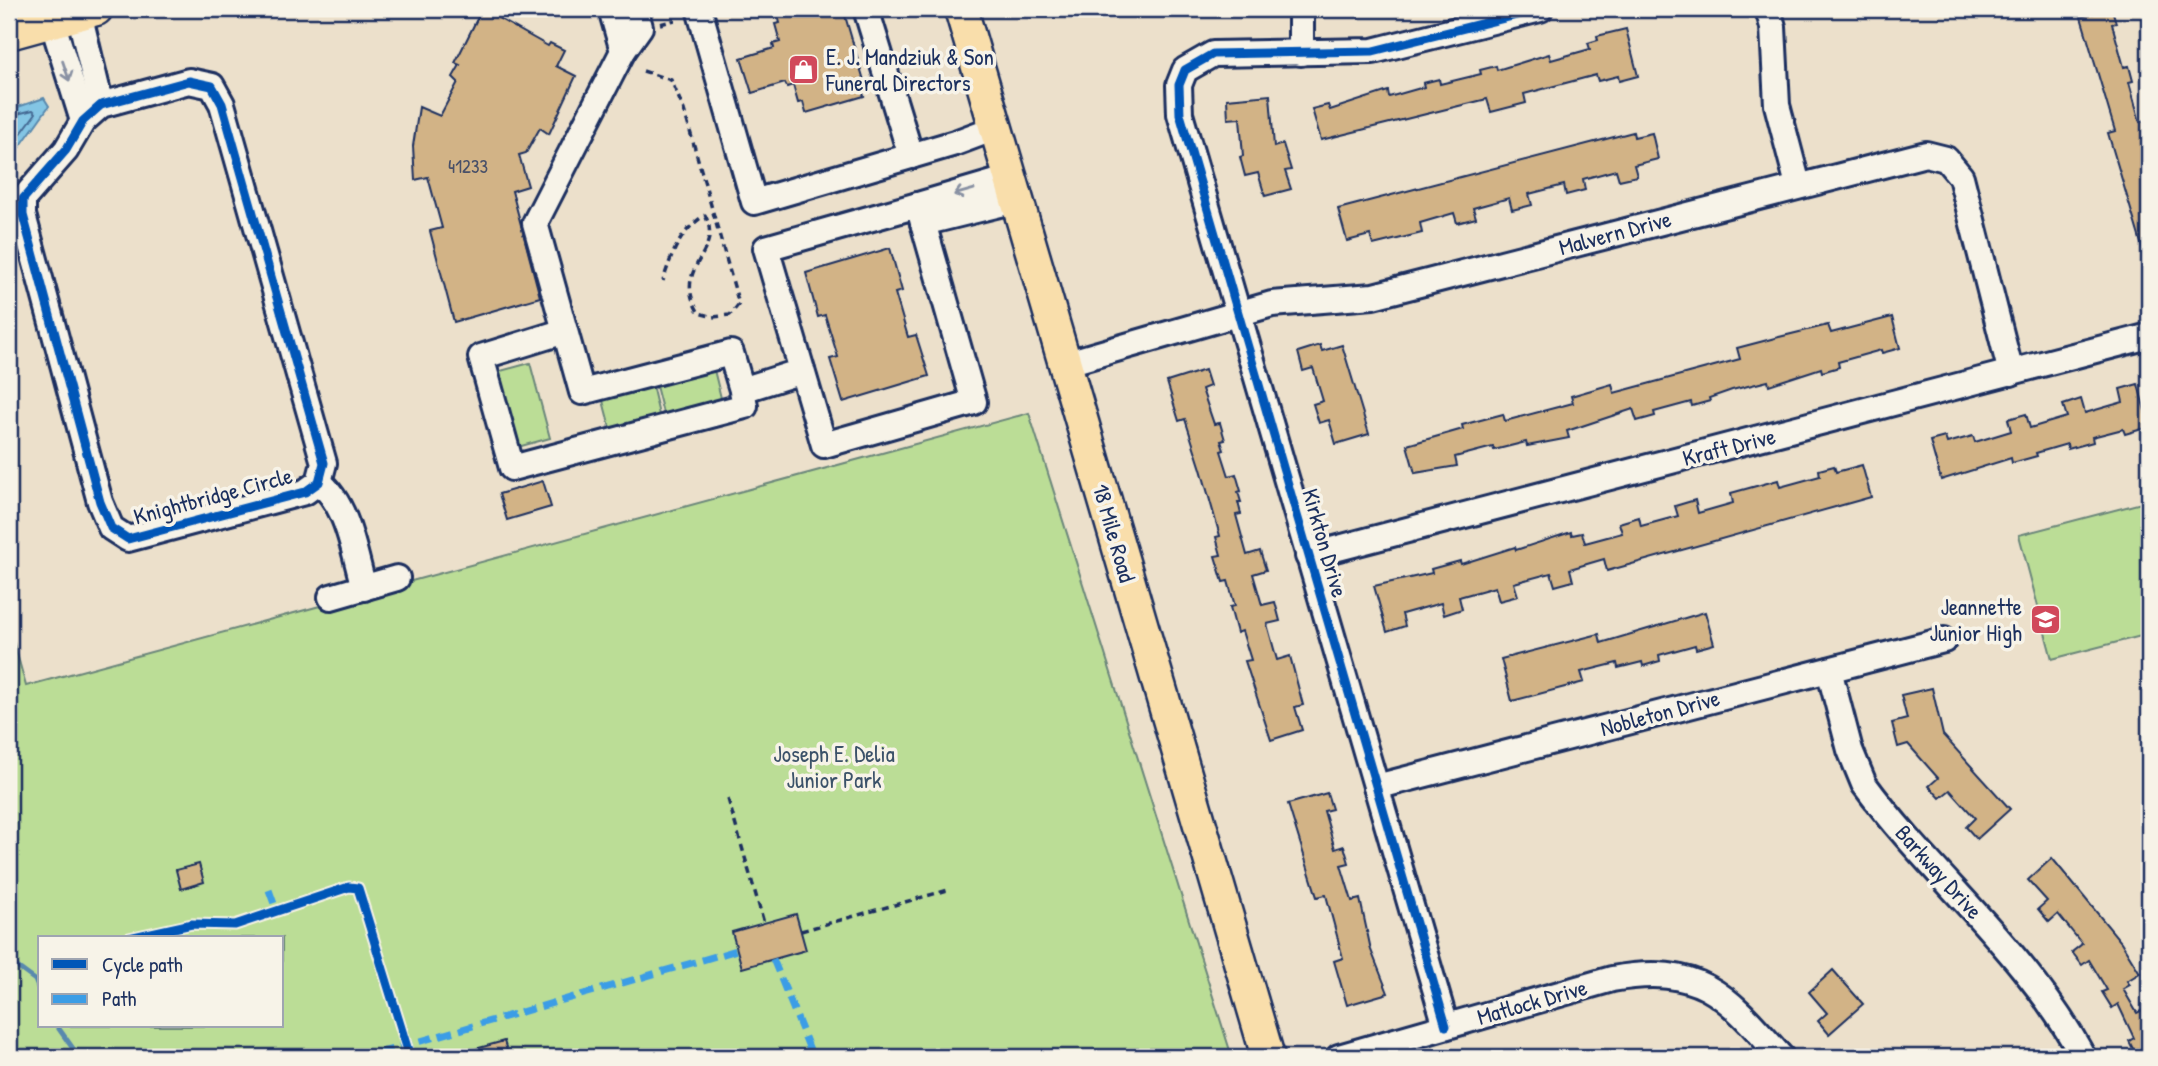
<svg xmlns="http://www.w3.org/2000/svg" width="2158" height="1066" font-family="'Patrick Hand',sans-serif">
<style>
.green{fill:#bbdd96;stroke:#6b867a;stroke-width:2;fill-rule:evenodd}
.water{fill:#83c5e4;stroke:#5989ae;stroke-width:2}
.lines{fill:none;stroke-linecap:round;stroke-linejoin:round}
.shore{stroke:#456b94;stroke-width:2}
.stream{stroke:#5989ae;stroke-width:5}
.building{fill:#d2b386;stroke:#1b2f5e;stroke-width:2}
.minor-casing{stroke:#1b2f5e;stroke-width:30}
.major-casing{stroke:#1b2f5e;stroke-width:37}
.path{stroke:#1b2f5e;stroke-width:3.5;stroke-dasharray:7 5;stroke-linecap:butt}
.minor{stroke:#f7f3e8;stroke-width:24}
.major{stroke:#f9deab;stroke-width:32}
.quiet{stroke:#3b9de6;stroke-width:7;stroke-dasharray:14 7;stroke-linecap:butt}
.cycleway-casing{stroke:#f7f3e8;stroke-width:13}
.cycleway{stroke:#0057b8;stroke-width:9}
.oneway{stroke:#8991a3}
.labels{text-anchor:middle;stroke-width:7;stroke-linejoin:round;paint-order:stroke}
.number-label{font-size:19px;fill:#495068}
.poi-label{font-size:23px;fill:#1b2f5e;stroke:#f7f3e8;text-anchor:start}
.street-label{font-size:23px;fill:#1b2f5e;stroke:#f7f3e8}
.park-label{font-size:23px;fill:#3b5269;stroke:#f7f3e8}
</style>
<rect width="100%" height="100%" fill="#ece0cb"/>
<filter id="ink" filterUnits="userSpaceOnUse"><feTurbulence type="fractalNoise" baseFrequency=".0143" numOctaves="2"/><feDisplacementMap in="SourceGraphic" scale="14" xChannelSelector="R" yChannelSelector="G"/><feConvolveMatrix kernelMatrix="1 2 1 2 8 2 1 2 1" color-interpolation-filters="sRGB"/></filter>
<g filter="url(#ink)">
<g class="green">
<polygon points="530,363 550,438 507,450 486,375"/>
<polygon points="713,366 722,402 664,417 655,382"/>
<polygon points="652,385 660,419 611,431 602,397"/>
<path d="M 1029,413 L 1232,1057 L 9,1057 L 9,625 L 26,686 ZM 40,938 L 282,938 L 282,1026 L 40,1026 Z"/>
<polygon points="2149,501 2149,634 2052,659 2019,535"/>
</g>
<polygon class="water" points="44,98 49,106 9,162 9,110"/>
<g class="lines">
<polyline class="shore" points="9,116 33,110 36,113 9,150"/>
<g class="stream">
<polyline points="9,961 35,980 40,992"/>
<polyline points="57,1026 79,1057"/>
</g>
</g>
<g class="building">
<polygon points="482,9 548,46 550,43 564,50 556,66 576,76 549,134 540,128 526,153 519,155 528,186 512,191 540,297 454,322 430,231 442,228 428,177 415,180 413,146 419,107 440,116 458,82 453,77 460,65 455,63"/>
<polygon points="789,9 843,9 865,84 860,85 864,96 806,113 803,102 798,103 793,85 787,87 785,83 752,93 741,58 774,48 773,44 780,42 775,24 780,23 777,12"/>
<polygon points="2108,9 2112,9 2116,23 2112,24 2124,67 2129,66 2133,81 2129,82 2140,122 2145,120 2149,134 2149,137 2144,139 2149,158 2149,260 2146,260 2108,133 2115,131 2081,17"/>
<polygon points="1626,29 1638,76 1619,81 1618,76 1598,81 1596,75 1524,94 1526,103 1491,112 1487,99 1321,140 1312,109 1328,105 1330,110 1388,91 1389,97 1424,87 1423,83 1439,79 1440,84 1481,74 1480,70 1496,66 1497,70 1549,54 1551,60 1590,49 1588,43 1598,40 1597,36"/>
<polygon points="1270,95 1274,147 1283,144 1291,170 1285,171 1291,189 1265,196 1258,173 1245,176 1240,157 1243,156 1240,118 1228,119 1227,99"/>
<polygon points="1633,132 1634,137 1652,133 1658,159 1634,165 1637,176 1619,180 1616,170 1583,179 1585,190 1566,195 1564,185 1529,194 1532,205 1512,210 1509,198 1473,208 1476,218 1457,223 1454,213 1420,223 1422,233 1373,245 1370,235 1347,241 1338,209"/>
<polygon points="890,248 902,291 895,293 908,337 916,335 929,376 843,402 830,359 838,357 825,315 818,317 806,273"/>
<polygon points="1892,317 1900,348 1882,353 1881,350 1838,362 1839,367 1822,372 1821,368 1769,385 1768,381 1732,390 1709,398 1710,401 1692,406 1691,402 1654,412 1655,416 1637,421 1633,409 1567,431 1569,438 1527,446 1526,442 1494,450 1493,447 1455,457 1457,466 1415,473 1407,445 1463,429 1462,425 1503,414 1505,421 1573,403 1571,396 1612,384 1614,393 1740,359 1737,348 1775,338 1828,325 1831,333"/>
<polygon points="1320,345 1322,351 1342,345 1369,434 1336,444 1329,420 1319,423 1313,404 1323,401 1313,368 1303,371 1298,352"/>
<polygon points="1205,370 1210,386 1202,389 1214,424 1220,423 1225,440 1221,441 1224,450 1221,451 1229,476 1236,474 1241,491 1238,492 1241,502 1238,502 1241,514 1236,515 1247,555 1260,551 1266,570 1253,574 1262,605 1275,602 1280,621 1267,624 1277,660 1290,656 1303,705 1295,707 1302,730 1271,740 1245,661 1251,660 1242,631 1237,633 1230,607 1235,606 1228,581 1223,582 1215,556 1221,555 1216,537 1220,536 1201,469 1185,419 1179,421 1167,382"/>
<polygon points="2138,384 2149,427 2125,434 2123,429 2092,437 2093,442 2068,449 2067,444 2036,453 2037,456 2012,463 2011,458 1941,480 1930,441 1945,437 1947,443 1973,436 1975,442 2011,431 2008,419 2026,414 2030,428 2067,417 2063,405 2081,399 2085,413 2123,402 2120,389"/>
<polygon points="1862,465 1871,497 1607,571 1604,559 1570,569 1573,581 1555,586 1551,573 1514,583 1518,596 1499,601 1495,587 1459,597 1462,609 1444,615 1441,603 1402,614 1405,626 1387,632 1374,586 1432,573 1431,569 1460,561 1461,564 1515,547 1516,550 1571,532 1572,535 1582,533 1585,543 1622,533 1619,523 1639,517 1641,526 1678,516 1675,506 1695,500 1698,513 1733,503 1731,493 1778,480 1780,487 1820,476 1819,470 1834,466 1836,472"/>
<polygon points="543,481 551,507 507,520 499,494"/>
<polygon points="1705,612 1714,644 1696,649 1695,645 1659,655 1660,661 1643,666 1642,662 1618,668 1617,663 1581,672 1584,682 1512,701 1501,659 1599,634 1601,643"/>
<polygon points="1932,688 1943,735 2010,809 1977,839 1966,827 1975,818 1950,790 1940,798 1929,786 1938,778 1908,744 1898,747 1892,723 1907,719 1901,695"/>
<polygon points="1327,793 1332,809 1324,811 1335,849 1344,846 1349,863 1341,865 1352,901 1360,899 1371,950 1388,993 1347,1005 1334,961 1343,958 1326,895 1317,897 1288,804"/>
<polygon points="2052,858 2121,942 2140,973 2127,981 2130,985 2123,989 2137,1013 2149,1007 2149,1051 2137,1057 2129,1041 2134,1038 2118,1004 2112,1008 2102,992 2107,990 2089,960 2082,965 2072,952 2082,944 2058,914 2049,922 2038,909 2047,901 2028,880"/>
<polygon points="199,864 204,882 181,889 176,870"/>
<polygon points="796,914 806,950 742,968 732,932"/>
<polygon points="1833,970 1863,1004 1829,1034 1818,1021 1827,1013 1809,992"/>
<polygon points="504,1041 509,1057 461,1057 461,1053"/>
</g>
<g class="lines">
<defs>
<g id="minor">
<polyline points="611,9 623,51"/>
<polyline points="635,9 640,27 623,51 535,223 582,392 731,353 742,390 802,371"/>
<polyline points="699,9 754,202 955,143 995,128"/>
<polyline points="866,9 911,156"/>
<polyline points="1301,9 1301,53"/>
<polyline points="1768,9 1773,27 1777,105 1798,185"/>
<polyline points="79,13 101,105"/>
<polyline points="52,21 83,121"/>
<polygon points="189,81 212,86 222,104 324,463 319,482 305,492 128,539 111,528 100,502 23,215 23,199 66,150 83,121 101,105"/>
<polygon points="918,205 974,402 824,445 766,248"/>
<polyline points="918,205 1010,178"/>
<polyline points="923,223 1016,200"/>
<polyline points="565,331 481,357 512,468 745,406 742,390"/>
<polyline points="1064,364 1272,304 1373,296 1926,154 1946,159 1961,177 2011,373"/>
<path d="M 319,482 C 348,505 354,553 364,588"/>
<polyline points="1308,556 2149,336"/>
<polyline points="331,597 397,578"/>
<path d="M 1829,670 L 1850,750 L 1864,784 C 1933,878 2027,952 2083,1057"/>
<polyline points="1376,787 1944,640"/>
<polyline points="1446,1026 1180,114 1179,85 1185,70 1213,54 1373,51 1540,9"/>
<path d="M 1339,1057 L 1612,979 C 1701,963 1727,996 1781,1057"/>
</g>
<g id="major">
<polyline points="961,9 1268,1057"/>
<polyline points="9,33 96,9"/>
</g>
</defs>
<use href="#minor" class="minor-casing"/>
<use href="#major" class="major-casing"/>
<g class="path">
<polyline points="660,24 675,20"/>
<path d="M 643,71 L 671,80 L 684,110 L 739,304 L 730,315 L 713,317 L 699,313 C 670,266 725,254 705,215 C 680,231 672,253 663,281"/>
<polyline points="728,799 764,923"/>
<polyline points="801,931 948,890"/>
</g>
<use href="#minor" class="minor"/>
<use href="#major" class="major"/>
<g class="quiet">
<polyline points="269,890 277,912"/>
<polyline points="773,959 813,1057"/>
<polyline points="379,1053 737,950"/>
</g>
<defs>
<g id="cycleway">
<polygon points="189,81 212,86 222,104 324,463 319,482 305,492 128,539 111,528 100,502 23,215 23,199 66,150 83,121 101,105"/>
<polyline points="129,938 192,924 235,925 349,887 358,888 410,1057"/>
<polyline points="1446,1026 1180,114 1179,85 1185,70 1213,54 1373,51 1540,9"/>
</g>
</defs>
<use href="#cycleway" class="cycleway-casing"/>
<use href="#cycleway" class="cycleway"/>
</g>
<defs><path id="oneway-shaft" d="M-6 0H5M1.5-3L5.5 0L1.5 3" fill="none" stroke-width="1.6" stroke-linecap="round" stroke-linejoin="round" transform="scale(1.75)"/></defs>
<g class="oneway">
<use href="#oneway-shaft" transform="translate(66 71) rotate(71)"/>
<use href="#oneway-shaft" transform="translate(964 192) rotate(164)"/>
</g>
</g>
<defs>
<symbol id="shop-square" viewBox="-11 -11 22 22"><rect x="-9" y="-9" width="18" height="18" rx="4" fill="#d1495b" stroke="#f7f3e8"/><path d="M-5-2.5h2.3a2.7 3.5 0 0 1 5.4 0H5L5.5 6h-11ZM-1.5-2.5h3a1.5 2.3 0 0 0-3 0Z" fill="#fff"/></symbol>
<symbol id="school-square" viewBox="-11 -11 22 22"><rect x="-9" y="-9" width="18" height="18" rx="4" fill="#d1495b" stroke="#f7f3e8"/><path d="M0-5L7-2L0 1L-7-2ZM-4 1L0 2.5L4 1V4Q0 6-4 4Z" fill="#fff"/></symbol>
</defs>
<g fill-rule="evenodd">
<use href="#shop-square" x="786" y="52" width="35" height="35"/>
<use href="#school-square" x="2028" y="602" width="35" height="35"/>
</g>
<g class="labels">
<g class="number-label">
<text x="468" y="173">41233</text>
</g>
<g class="poi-label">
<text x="826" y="65">E. J. Mandziuk &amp; Son<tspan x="826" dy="26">Funeral Directors</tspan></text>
<text x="2022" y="615" text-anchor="end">Jeannette<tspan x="2022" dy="26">Junior High</tspan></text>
</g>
<g class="street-label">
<text transform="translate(1615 233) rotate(-15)" y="8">Malvern Drive</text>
<text transform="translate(1729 447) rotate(-14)" y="8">Kraft Drive</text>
<text transform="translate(213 496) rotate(-15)" y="8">Knightbridge Circle</text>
<text transform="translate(1114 533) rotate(74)" y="8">18 Mile Road</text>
<text transform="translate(1325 543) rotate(74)" y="8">Kirkton Drive</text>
<text transform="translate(1660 713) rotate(-15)" y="8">Nobleton Drive</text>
<text transform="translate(1939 872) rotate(48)" y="8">Barkway Drive</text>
<text transform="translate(1532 1002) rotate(-16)" y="8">Matlock Drive</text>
</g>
<g class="park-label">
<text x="834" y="762">Joseph E. Delia<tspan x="834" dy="26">Junior Park</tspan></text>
</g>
</g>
<rect width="2158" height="1066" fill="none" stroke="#f7f3e8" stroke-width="35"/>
<rect x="18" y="18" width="2123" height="1031" fill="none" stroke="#1b2f5e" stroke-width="2.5" filter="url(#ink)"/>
<rect x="38" y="936" width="245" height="91" fill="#f7f3e8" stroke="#9fa5b1" stroke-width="2"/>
<rect x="52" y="959" width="35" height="10" fill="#0057b8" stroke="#9fa5b1" stroke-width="2"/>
<text x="102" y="972" font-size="21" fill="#1b2f5e">Cycle path</text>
<rect x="52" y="994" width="35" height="10" fill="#3b9de6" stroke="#9fa5b1" stroke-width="2"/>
<text x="102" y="1006" font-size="21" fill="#1b2f5e">Path</text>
</svg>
